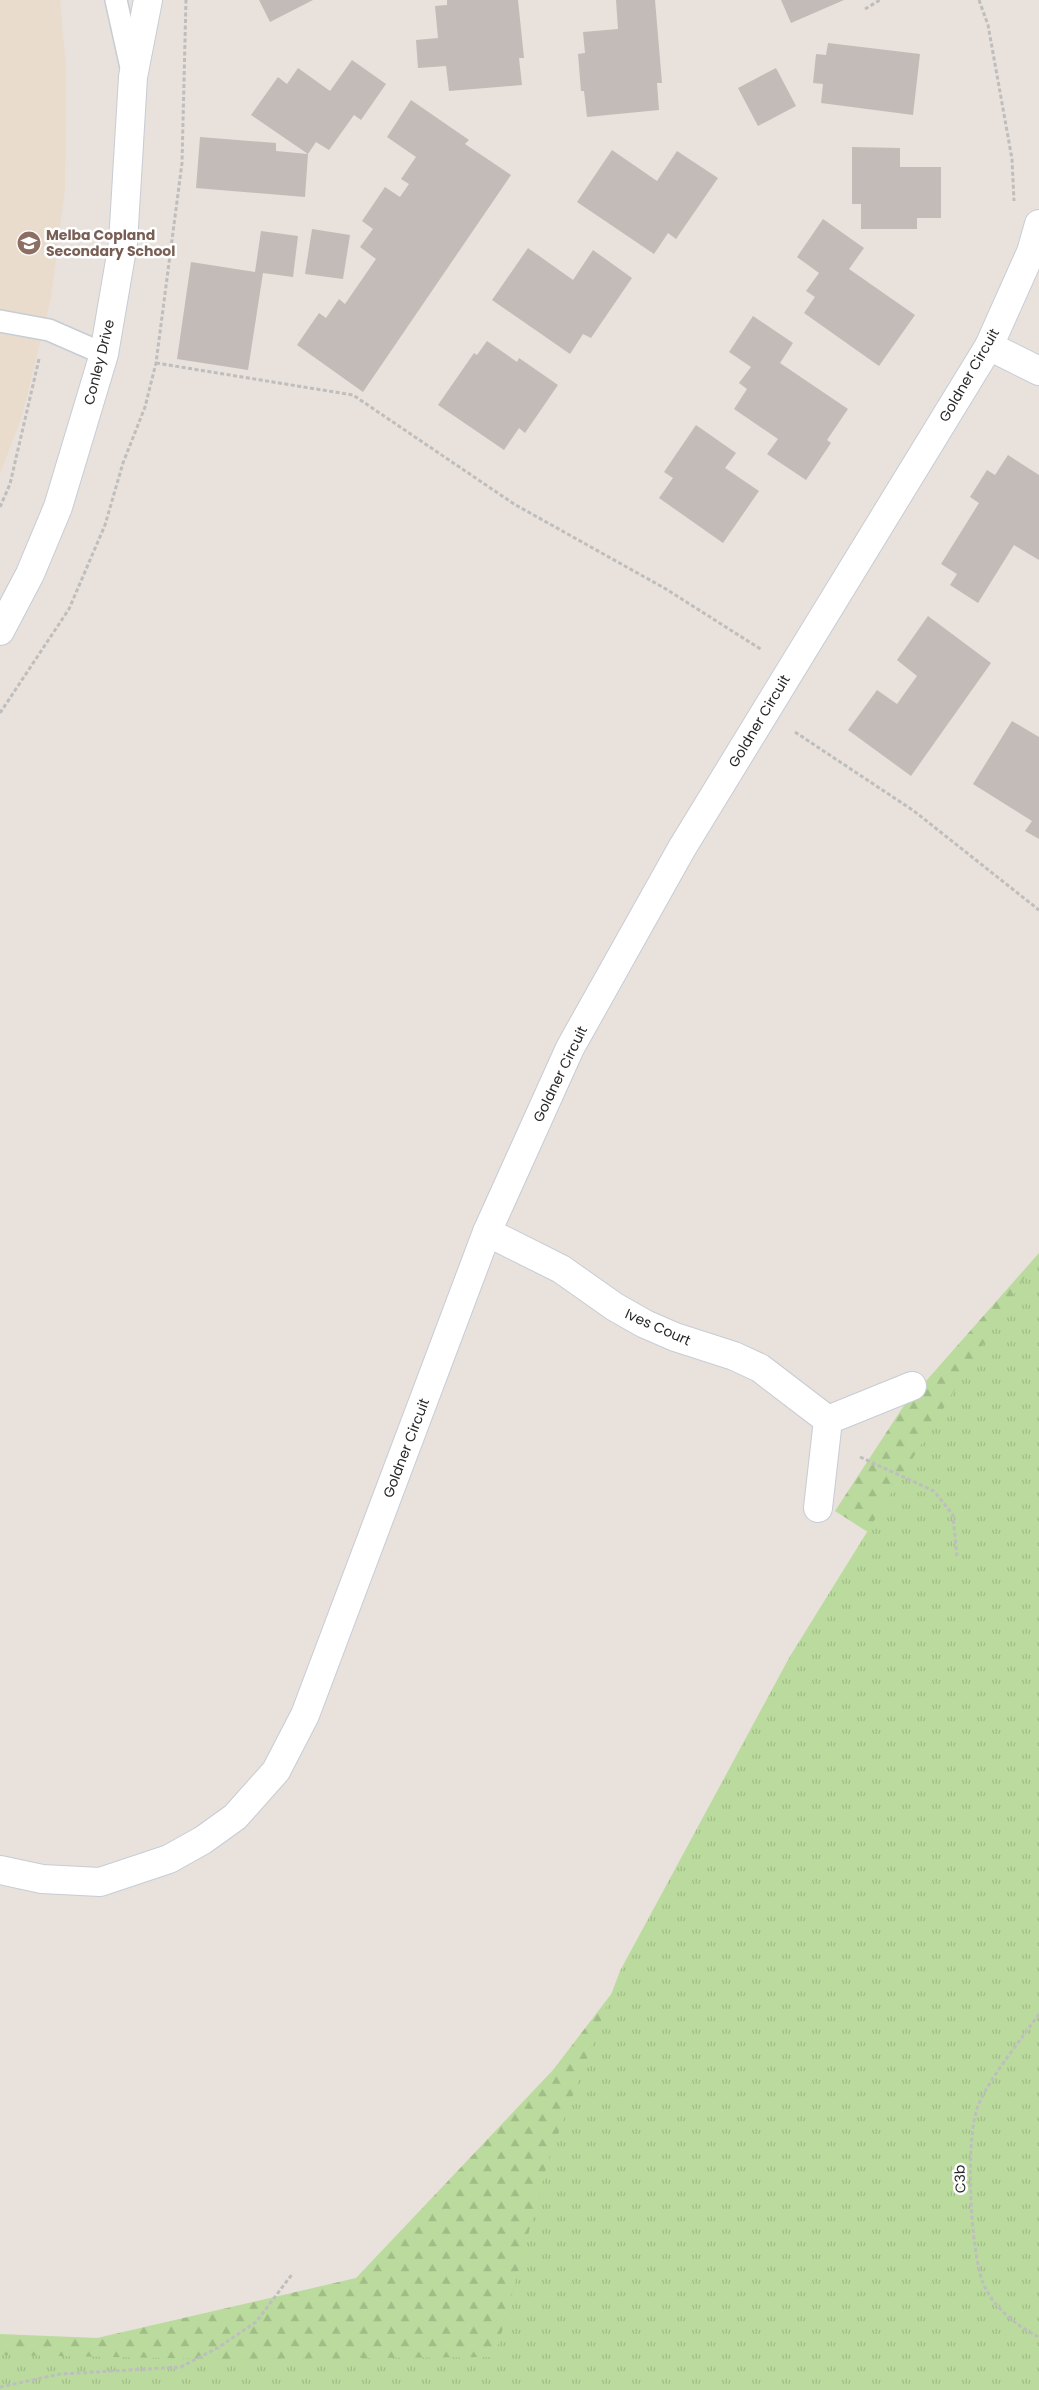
<svg xmlns="http://www.w3.org/2000/svg" width="1039" height="2390" font-family="Poppins,sans-serif">
<style>
.education{fill:#e9dccc}
.forest{fill:url(#forest-firs)}
.park{fill:url(#park-tufts)}
.building{fill:#c2bbb8}
.lines{fill:none;stroke-linecap:round;stroke-linejoin:round}
.service-casing{stroke:#c7ccd5;stroke-width:24}
.minor-casing{stroke:#c7ccd5;stroke-width:30}
.path{stroke:#bebebe;stroke-width:3;stroke-dasharray:4 2.5;stroke-linecap:butt}
.service{stroke:#fff;stroke-width:21}
.minor{stroke:#fff;stroke-width:28}
.labels{text-anchor:middle;stroke-width:5;stroke-linejoin:round;paint-order:stroke}
.education-label{font-size:14px;font-weight:bold;fill:#785e54;stroke:#fff;text-anchor:start}
.street-label{font-size:14px;fill:#282828;stroke:#fff}
</style>
<defs>
<pattern id="forest-firs" width="22" height="20" patternUnits="userSpaceOnUse" patternTransform="scale(1.25)"><rect width="22" height="20" fill="#badb9d"/><path d="M5 1l3.5 6h-7zM16 11l3.5 6h-7z" fill="#a0bc87"/></pattern>
<pattern id="park-tufts" width="24" height="20" patternUnits="userSpaceOnUse" patternTransform="scale(1.25)"><rect width="24" height="20" fill="#badb9d"/><path d="M3 7l-1-3M5 7V3M7 7l1-3M15 17l-1-3M17 17v-4M19 17l1-3" fill="none" stroke="#a0bc87"/></pattern>
</defs>
<rect width="100%" height="100%" fill="#e9e1db"/>
<polygon class="education" points="0,0 60,0 66,67 65,189 51,298 22,416 0,474"/>
<g class="forest">
<polygon points="1039,1253 1039,1402 913,1561 835,1511 903,1407"/>
<polygon points="658,1933 947,2359 0,2390 0,2334 97,2338 356,2278 553,2070"/>
</g>
<polygon class="park" points="1039,1254 1039,2390 0,2390 0,2355 220,2359 495,2357 548,2161 620,1971 789,1658"/>
<g class="building">
<polygon points="259,0 313,0 270,22"/>
<polygon points="447,0 518,0 524,58 519,58 522,85 449,91 446,66 418,68 416,40 438,38 435,6 447,5"/>
<polygon points="616,0 655,0 662,83 657,83 659,110 587,117 584,91 581,91 578,54 585,53 583,32 618,29"/>
<polygon points="781,0 844,0 791,23"/>
<polygon points="828,43 920,54 913,115 821,103 823,84 813,83 816,54 826,55"/>
<polygon points="352,60 386,84 361,120 354,115 329,150 316,142 308,154 251,115 278,77 287,84 298,68 330,91"/>
<polygon points="776,68 796,106 758,126 738,88"/>
<polygon points="411,100 469,140 465,144 511,175 363,392 297,345 319,313 326,318 339,299 345,304 376,259 360,247 373,229 362,221 385,187 400,197 409,184 401,179 416,157 387,137"/>
<polygon points="200,137 276,143 276,151 308,154 305,197 196,188"/>
<polygon points="852,147 900,148 900,167 941,167 941,218 917,218 917,229 861,229 861,204 852,204"/>
<polygon points="612,150 657,181 677,151 718,178 676,239 668,233 654,254 577,202"/>
<polygon points="823,219 864,248 849,269 915,315 879,366 804,313 815,297 806,291 819,273 797,257"/>
<polygon points="312,229 350,235 343,279 305,274"/>
<polygon points="261,231 298,236 293,277 263,273 248,370 177,359 191,262 255,272"/>
<polygon points="528,248 573,280 593,250 632,278 591,338 583,334 570,354 492,300"/>
<polygon points="753,316 793,343 780,363 848,409 827,440 831,443 806,480 767,454 778,439 734,409 747,389 739,383 751,367 729,352"/>
<polygon points="487,341 517,362 519,358 558,385 525,433 519,428 504,450 438,405 474,353 477,355"/>
<polygon points="696,425 736,453 725,468 759,491 723,543 659,498 673,478 664,472"/>
<polygon points="1008,455 1039,475 1039,560 1014,545 978,603 950,585 957,574 941,564 979,503 970,497 987,470 995,475"/>
<polygon points="928,616 991,663 911,776 848,730 877,690 897,704 917,676 897,660"/>
<polygon points="1012,721 1039,737 1039,839 1025,831 1032,821 973,784"/>
</g>
<g class="lines">
<defs>
<g id="service">
<polyline points="116,0 132,72"/>
<polyline points="0,321 49,330 104,354"/>
</g>
<g id="minor">
<polyline points="989,346 1039,371"/>
<polyline points="0,631 30,574 58,507 104,354 123,243 133,77 148,0"/>
<polyline points="487,1232 561,1269 615,1307 645,1324 675,1337 734,1356 760,1368 828,1420 818,1508"/>
<polyline points="828,1420 912,1386"/>
<polyline points="0,1870 42,1879 100,1882 169,1859 203,1840 235,1817 276,1771 305,1715 487,1232 570,1048 682,848 989,346 1031,252 1039,224"/>
</g>
</defs>
<use href="#service" class="service-casing"/>
<use href="#minor" class="minor-casing"/>
<g class="path">
<polyline points="979,0 988,25 1012,159 1014,201"/>
<polyline points="865,9 880,0"/>
<polyline points="156,363 353,395 514,504 666,589 762,650"/>
<polyline points="0,507 10,484 39,359"/>
<polyline points="0,713 69,609 105,525 123,463 145,407 156,363 182,163 186,0"/>
<polyline points="795,732 914,811 1039,910"/>
<polyline points="860,1457 934,1491 953,1515 957,1557"/>
<path d="M 1039,2014 C 1020,2041 990,2077 978,2106 C 965,2139 970,2249 983,2283 C 993,2307 1016,2326 1039,2337"/>
<polyline points="0,2387 60,2374 181,2367 219,2347 256,2322 293,2273"/>
</g>
<use href="#service" class="service"/>
<use href="#minor" class="minor"/>
</g>
<defs>
<symbol id="school-disc" viewBox="-11 -11 22 22"><circle r="9.5" fill="#8d6e63" stroke="#fff"/><path d="M0-5L7-2L0 1L-7-2ZM-4 1L0 2.5L4 1V4Q0 6-4 4Z" fill="#fff"/></symbol>
</defs>
<g fill-rule="evenodd">
<use href="#school-disc" x="15" y="229" width="28" height="28"/>
</g>
<g class="labels">
<g class="education-label">
<text x="46" y="240">Melba Copland<tspan x="46" dy="16">Secondary School</tspan></text>
</g>
<g class="street-label">
<text transform="translate(99 362) rotate(-76)" y="5">Conley Drive</text>
<text transform="translate(969 375) rotate(-60)" y="5">Goldner Circuit</text>
<text transform="translate(759 721) rotate(-59)" y="5">Goldner Circuit</text>
<text transform="translate(560 1074) rotate(-64)" y="5">Goldner Circuit</text>
<text transform="translate(658 1327) rotate(24)" y="5">Ives Court</text>
<text transform="translate(406 1448) rotate(-69)" y="5">Goldner Circuit</text>
<text transform="translate(960 2179) rotate(-92)" y="5">C3b</text>
</g>
</g>
</svg>
